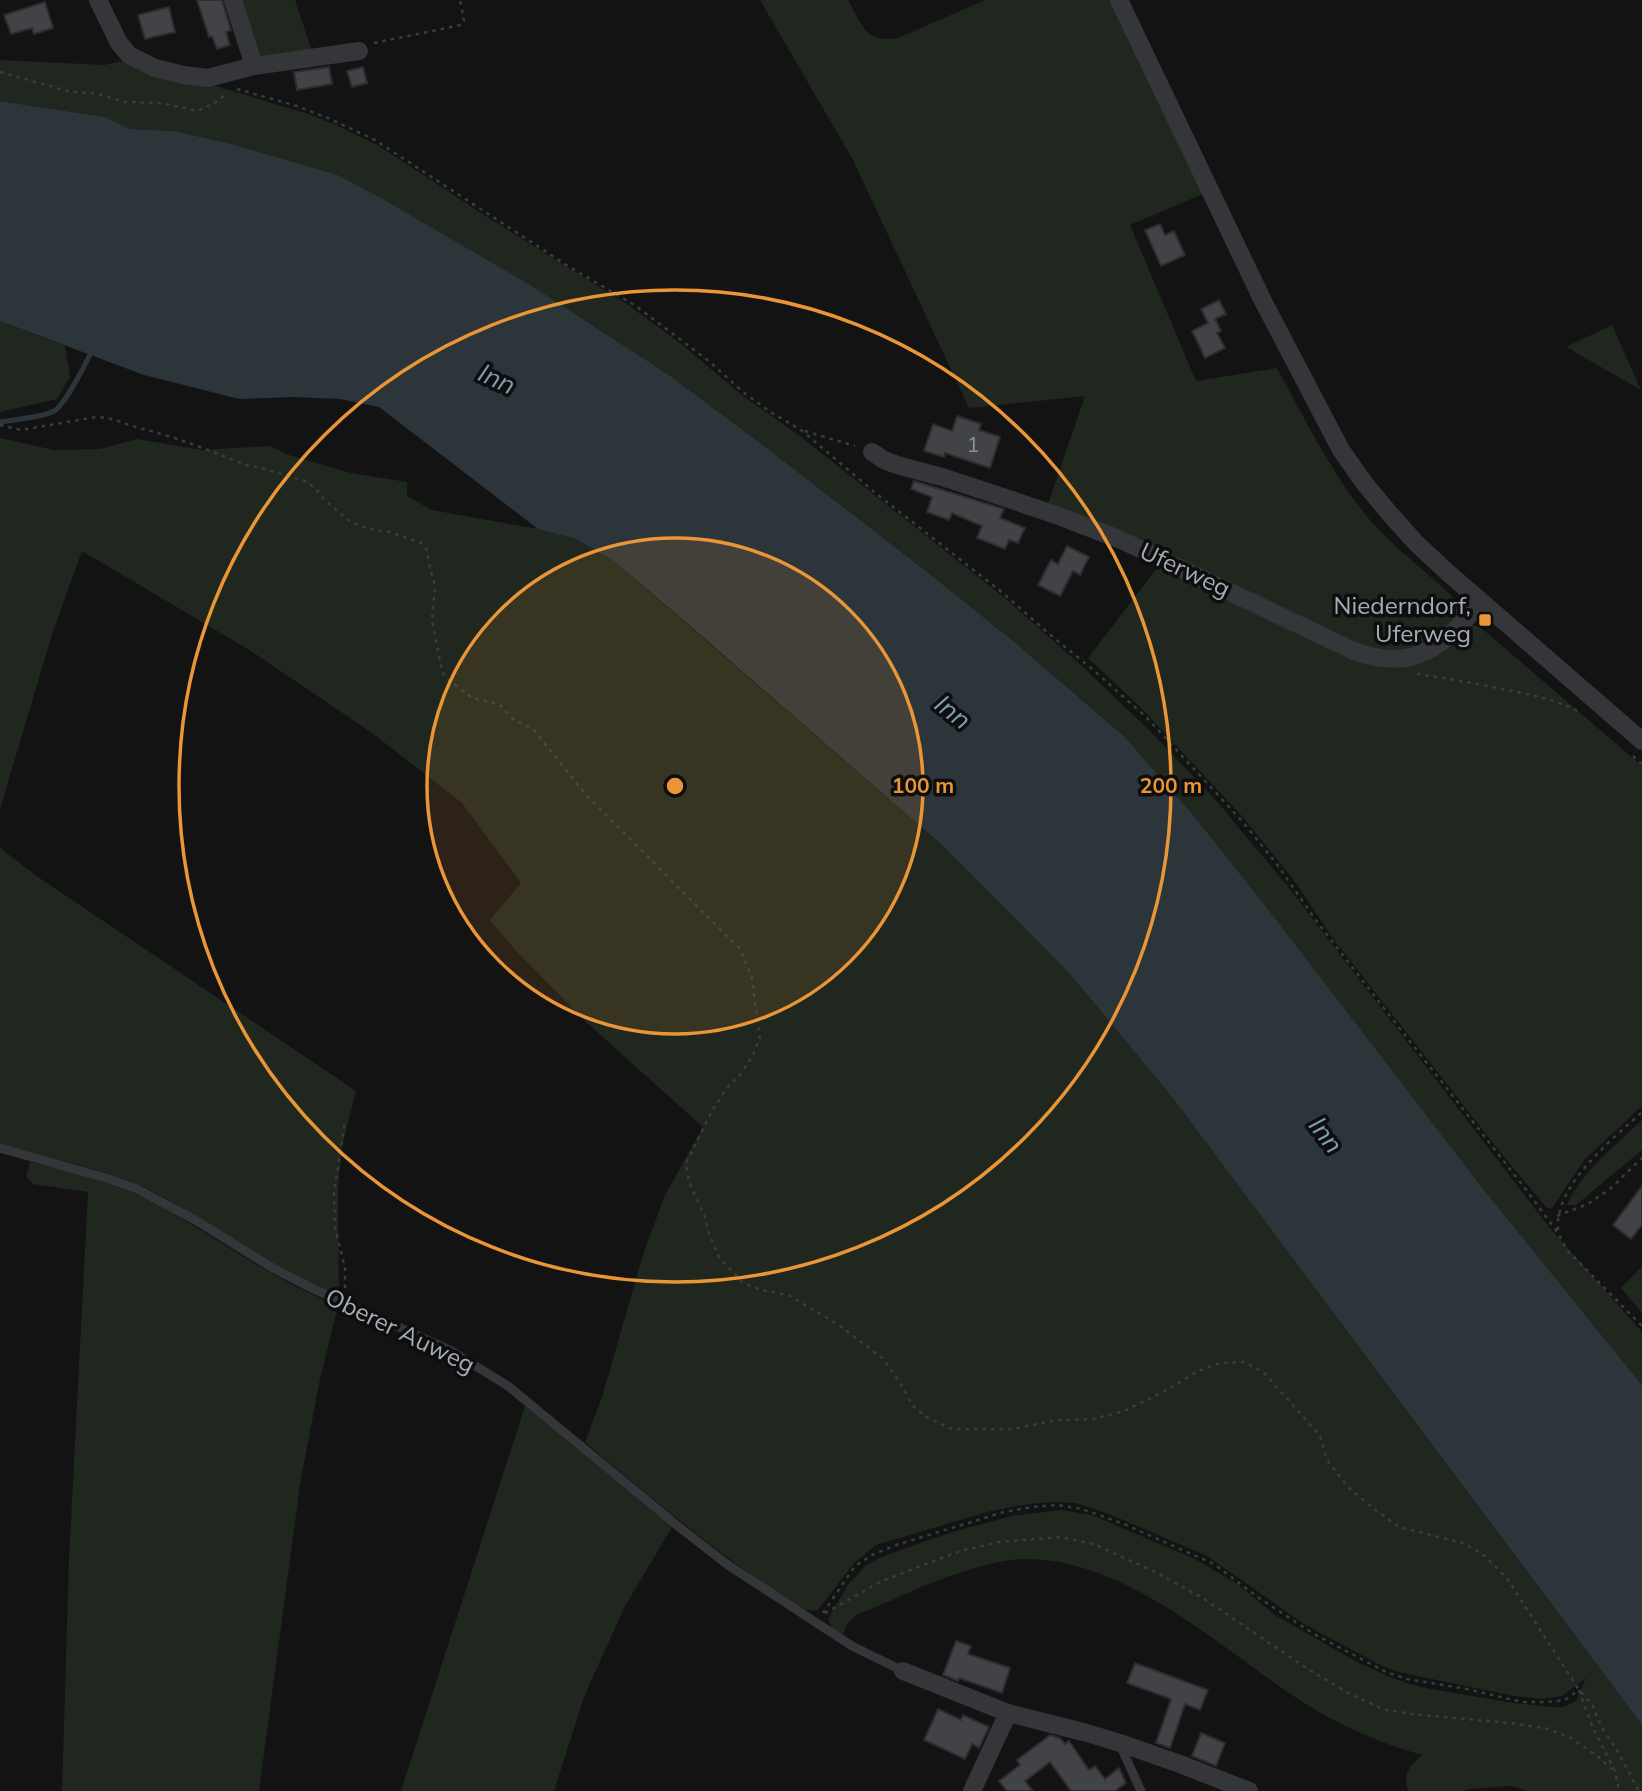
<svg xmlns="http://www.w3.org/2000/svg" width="1642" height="1791" font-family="Mulish,sans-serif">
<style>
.green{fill:#1f271f}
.water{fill:#2c353a}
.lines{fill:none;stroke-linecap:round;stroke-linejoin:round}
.stream{stroke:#2c353a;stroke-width:5}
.building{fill:#424347;stroke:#2d2d30;stroke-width:2}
.path{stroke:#3a3d40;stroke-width:2.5;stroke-dasharray:3.5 5;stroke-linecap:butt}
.service{stroke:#343639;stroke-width:9}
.minor{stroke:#343639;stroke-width:18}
.ring{fill:none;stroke:#ea9536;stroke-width:3.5}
.poi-dot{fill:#ea9536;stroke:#0e0e0f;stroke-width:2.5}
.labels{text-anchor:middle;stroke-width:7;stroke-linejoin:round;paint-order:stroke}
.number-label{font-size:21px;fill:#8c9299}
.street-label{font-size:24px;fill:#a5acb4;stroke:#0e0e0f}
.poi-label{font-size:24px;fill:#a5acb4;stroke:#0e0e0f;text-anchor:end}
.water-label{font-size:26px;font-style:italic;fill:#7d9eae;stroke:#0e0e0f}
.centre{fill:#ea9536;stroke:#0e0e0f;stroke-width:3.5}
.ring-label{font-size:21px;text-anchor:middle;font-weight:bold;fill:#ea9536;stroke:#0e0e0f;stroke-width:7;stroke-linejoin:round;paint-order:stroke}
</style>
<rect width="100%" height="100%" fill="#131314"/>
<g class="green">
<polygon points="238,0 295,0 312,51 256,63"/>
<path d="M 760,0 L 848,0 C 862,24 865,44 898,38 L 985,0 L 1112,0 L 1205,193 L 1130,225 L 1196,381 L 1277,368 C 1305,419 1332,475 1370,520 C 1397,552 1433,575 1460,605 L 1458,621 L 1422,649 L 1379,655 L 1047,507 L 1085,396 L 969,408 L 853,160 Z"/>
<polygon points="0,60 104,65 123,61 210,84 308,114 334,124 379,146 492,220 627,304 680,343 743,396 800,436 1006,599 1085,669 1151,732 1215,799 1289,888 1549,1227 1642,1332 1642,1385 1480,1185 1189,810 1125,737 1018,645 926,571 772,452 669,375 529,284 383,199 338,175 232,144 174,131 130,129 104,117 0,101"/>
<polygon points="0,321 65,346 70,377 57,399 0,412"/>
<polygon points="1612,325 1641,390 1566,347"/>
<path d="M 0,438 L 54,450 L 100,449 L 137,439 L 202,450 L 270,446 L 289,455 L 351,473 L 407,482 L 407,496 L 432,510 L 538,529 L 576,539 L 615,562 L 943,846 L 1070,974 L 1172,1097 L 1642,1725 L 1642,1791 L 1528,1791 L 1511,1786 L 1469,1789 L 1462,1791 L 1408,1791 C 1403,1771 1409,1768 1422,1755 C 1380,1743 1338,1725 1301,1701 C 1221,1648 1124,1557 1023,1559 C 994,1559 939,1579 912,1591 C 899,1597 886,1603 873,1608 C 867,1611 859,1613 854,1617 C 848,1622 845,1628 843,1635 L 832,1628 L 828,1619 L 847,1586 L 865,1566 L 881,1557 L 952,1532 L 1012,1516 L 1061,1510 L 1092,1515 L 1195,1559 L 1236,1583 L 1275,1615 L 1357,1662 L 1392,1678 L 1420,1687 L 1507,1702 L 1549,1707 L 1563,1707 L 1576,1701 L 1586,1678 L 1562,1696 L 1542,1699 L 1514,1696 L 1398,1672 L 1378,1664 L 1304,1624 L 1207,1556 L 1109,1514 L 1076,1503 L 1050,1502 L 1022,1505 L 987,1512 L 876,1545 L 854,1563 L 818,1610 C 810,1612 801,1609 793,1604 C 770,1591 749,1573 727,1557 C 679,1521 632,1482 585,1442 L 603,1394 L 642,1258 L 664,1197 L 703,1127 L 586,1022 L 518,953 L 490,920 L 521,883 L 462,803 L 372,733 L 251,651 L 82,551 L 53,631 L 0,809 Z"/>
<polygon points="1160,564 1393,664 1472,625 1480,627 1642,766 1642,1106 1585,1159 1552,1208 1547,1208 1504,1157 1334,940 1293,879 1241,815 1140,707 1088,658"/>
<path d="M 0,848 L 38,877 L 356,1091 L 342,1147 L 338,1189 L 339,1296 C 321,1288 303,1280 285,1271 C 238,1246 196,1213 148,1189 C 101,1167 49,1159 0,1144 Z"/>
<path d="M 1642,1120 L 1642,1150 L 1576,1205 L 1567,1205 C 1583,1170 1615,1146 1642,1120 Z"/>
<path d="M 30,1162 C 66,1170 109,1181 142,1197 C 185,1218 224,1246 266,1270 C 289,1284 313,1295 338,1306 L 319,1384 L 300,1485 L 259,1791 L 62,1791 L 69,1559 L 88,1192 L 33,1184 L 26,1176 Z"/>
<polygon points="1642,1266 1642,1313 1621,1288"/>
<polygon points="525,1406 672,1527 624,1608 584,1697 554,1791 401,1791"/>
</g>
<polygon class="water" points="0,101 105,117 130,129 174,131 232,144 338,175 383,199 529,284 669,375 772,452 926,571 1018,645 1125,737 1189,810 1270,912 1480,1185 1642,1385 1642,1725 1172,1097 1070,974 943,846 688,624 615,562 576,539 538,529 379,407 340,399 294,397 239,399 144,375 0,321"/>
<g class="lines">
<path class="stream" d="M 0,422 C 12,420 44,417 54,411 C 66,404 85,364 92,351"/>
</g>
<g class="building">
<polygon points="197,0 222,0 231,30 226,32 230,45 217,49 212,36 209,37"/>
<polygon points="45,2 53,28 34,34 32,28 11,34 4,15"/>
<polygon points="169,7 175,32 145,39 138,15"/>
<polygon points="329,67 332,84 297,90 294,72"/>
<polygon points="363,67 367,83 352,87 347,71"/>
<polygon points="1160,224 1165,235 1174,231 1185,255 1161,266 1145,230"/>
<polygon points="1219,300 1226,314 1215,319 1221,331 1217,333 1225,348 1205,358 1192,331 1208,323 1201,309"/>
<polygon points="957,416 981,424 979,430 1000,437 990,468 945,453 944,457 924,451 933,424 952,431"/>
<polygon points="914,481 1004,509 1000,518 1025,528 1018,543 1009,540 1005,549 977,538 982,526 952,513 949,520 927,512 932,497 911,489"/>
<polygon points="1067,546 1089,557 1080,575 1073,571 1060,596 1038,585 1051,560 1058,564"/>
<polygon points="1642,1186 1642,1225 1631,1239 1613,1225"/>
<polygon points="956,1641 971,1646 968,1654 1010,1668 1002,1693 959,1678 958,1681 943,1675"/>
<polygon points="1135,1663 1208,1690 1200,1710 1185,1704 1170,1748 1156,1743 1171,1699 1127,1683"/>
<polygon points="938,1709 961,1720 963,1715 989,1727 979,1748 972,1744 965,1759 924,1740"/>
<polygon points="1201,1733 1225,1743 1216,1766 1192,1756"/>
<polygon points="1050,1735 1060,1738 1065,1744 1069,1741 1089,1770 1095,1766 1105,1779 1119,1768 1126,1783 1115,1791 1071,1791 1050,1762 1025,1781 1033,1791 1007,1791 999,1781 1020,1765 1017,1760"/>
</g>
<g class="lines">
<g class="path">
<polyline points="374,43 461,25 464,20 460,0"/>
<polyline points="0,72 71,92 93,93 126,102 162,103 198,111 220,100 226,92"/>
<polyline points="237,89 297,106 330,119 375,140 568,266 636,306 710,362 743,392 772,413 801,430 878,495 1003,593 1048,633 1091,668 1146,717 1242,821 1276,863 1315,919 1376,998 1524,1187 1558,1233 1567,1250 1642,1326"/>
<path d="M 0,425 L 21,430 L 96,417 C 113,417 124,424 139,428 C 177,437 213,452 249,466 L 258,467 L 305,481 L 315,488 L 323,498 L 345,518 L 360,526 L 378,531 L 384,530 L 421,543 L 427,550 L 430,568 L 435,586 L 432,619 L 442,672 L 449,680 L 472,698 L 499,704 L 513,719 L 534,730 L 586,795 L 741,950 L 752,979 L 760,1038 L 752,1057 L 740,1075 L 727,1088 L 713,1109 L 686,1163 L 689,1182 L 705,1217 L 709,1234 L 719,1257 L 743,1283 L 762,1290 L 788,1295 L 839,1325 L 882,1358 L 901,1384 L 912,1405 L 926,1417 L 952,1429 L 1012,1429 L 1057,1420 L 1093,1419 L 1124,1411 L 1167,1390 L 1198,1371 L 1221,1363 L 1244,1362 L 1263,1372 L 1292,1404 L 1320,1436 L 1327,1460 L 1348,1487 L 1374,1509 L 1399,1527 L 1463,1543 L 1485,1556 L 1506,1577 L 1579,1690 L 1592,1704 L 1602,1728 L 1617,1750 L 1639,1791"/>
<polyline points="805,431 855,446"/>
<path d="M 1417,674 C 1445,678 1474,683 1502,689 C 1532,695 1552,698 1580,712"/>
<polyline points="1633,756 1642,764"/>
<polyline points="1557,1216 1588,1204 1610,1189 1642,1158"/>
<path d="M 1558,1230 C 1554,1185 1612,1140 1642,1112"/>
<polyline points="345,1288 345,1268 335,1228 334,1192 345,1122"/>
<polyline points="823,1613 855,1566 872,1555 896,1545 1004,1512 1032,1507 1058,1505 1082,1509 1124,1524 1214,1564 1259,1598 1314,1634 1386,1672 1407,1679 1467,1689 1522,1702 1547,1702 1565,1700 1579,1690 1593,1728 1615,1771 1619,1791"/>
<polyline points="825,1613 880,1582 960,1551 999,1542 1060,1537 1094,1544 1155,1572 1201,1597 1311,1671 1350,1694 1383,1709 1411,1714 1510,1723 1549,1729 1571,1738 1596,1755 1612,1769"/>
</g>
<g class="service">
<polyline points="0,1148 110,1179 137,1189 195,1220 271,1267 311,1288 450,1350 508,1386 679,1527 728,1565 852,1646 903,1671"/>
<polyline points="1120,1745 1141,1791"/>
</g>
<g class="minor">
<polyline points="98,0 119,43 129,55 155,68 184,75 208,78 254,66 359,51"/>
<polyline points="233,0 254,66"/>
<polyline points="1119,0 1262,299 1341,450 1365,484 1390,514 1415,542 1446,571 1642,741"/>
<path d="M 872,452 L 884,460 L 897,465 L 942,477 L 1000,496 L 1056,515 L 1119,539 L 1354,651 C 1415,673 1442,647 1481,602"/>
<polyline points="903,1671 1008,1713 1087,1733 1120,1743 1180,1764 1249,1791"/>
<polyline points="972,1791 1008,1713"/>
</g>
</g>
<circle cx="675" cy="786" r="248" fill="#ea9536" fill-opacity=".12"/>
<g class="ring">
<circle cx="675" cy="786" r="248"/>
<circle cx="675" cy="786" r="496"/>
</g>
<rect class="poi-dot" x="1478" y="613" width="14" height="14" rx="3.5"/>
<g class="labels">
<g class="number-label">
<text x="973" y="452">1</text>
</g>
<g class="street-label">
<text transform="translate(1185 570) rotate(25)" y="8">Uferweg</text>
<text transform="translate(400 1331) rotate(26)" y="8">Oberer Auweg</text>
</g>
<g class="poi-label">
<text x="1471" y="614">Niederndorf,<tspan x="1471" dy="28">Uferweg</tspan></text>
</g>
<g class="water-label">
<text transform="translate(497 379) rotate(25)" y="9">Inn</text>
<text transform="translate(953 712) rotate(39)" y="9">Inn</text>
<text transform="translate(1326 1135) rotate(53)" y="9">Inn</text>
</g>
</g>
<circle cx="675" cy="786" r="10" class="centre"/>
<g class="ring-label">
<text x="923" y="793">100 m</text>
<text x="1171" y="793">200 m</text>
</g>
</svg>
